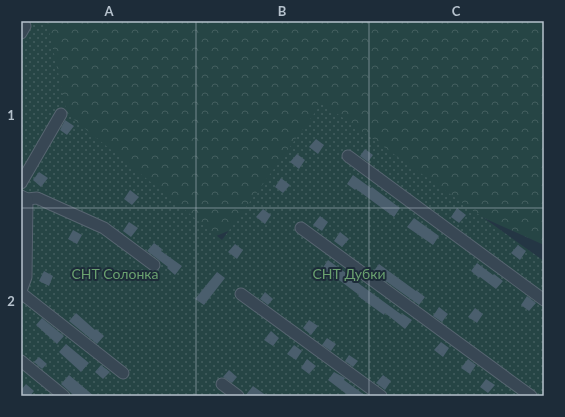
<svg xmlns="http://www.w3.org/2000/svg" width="565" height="417" font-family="Lato,sans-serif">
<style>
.forest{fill:url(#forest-crowns)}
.garden{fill:url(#garden-dots)}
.building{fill:#4a5e6d}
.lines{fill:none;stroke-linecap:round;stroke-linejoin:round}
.minor-casing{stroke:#576571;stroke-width:13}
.minor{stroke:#384754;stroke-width:11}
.grid{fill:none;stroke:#b6c2cd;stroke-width:1;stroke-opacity:0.55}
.labels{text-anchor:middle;stroke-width:4;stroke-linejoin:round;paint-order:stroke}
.park-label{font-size:14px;fill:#6aa16f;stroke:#1d2c39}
.neatline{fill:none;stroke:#b6c2cd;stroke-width:1.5}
.grid-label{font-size:13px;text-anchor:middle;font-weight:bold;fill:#b6c2cd}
</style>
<defs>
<pattern id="forest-crowns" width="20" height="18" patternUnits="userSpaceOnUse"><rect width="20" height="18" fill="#264545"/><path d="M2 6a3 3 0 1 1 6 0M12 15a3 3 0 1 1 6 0" fill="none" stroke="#435e5f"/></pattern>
<pattern id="garden-dots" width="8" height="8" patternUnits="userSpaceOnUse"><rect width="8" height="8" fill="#264545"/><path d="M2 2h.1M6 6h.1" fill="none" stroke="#435e5f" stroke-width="1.8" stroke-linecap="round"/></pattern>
</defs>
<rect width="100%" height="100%" fill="#243644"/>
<polygon class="forest" points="21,21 544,21 544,245 378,170 216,236 21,396"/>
<polygon class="garden" points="21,21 47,21 67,114 222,240 322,103 544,261 544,396 21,396"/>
<g class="building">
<polygon points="65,120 74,126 67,135 60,130"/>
<polygon points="316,139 324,145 318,154 309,147"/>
<polygon points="365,149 373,155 368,162 360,156"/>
<polygon points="297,154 305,160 299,169 290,162"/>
<polygon points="39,172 48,178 41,187 33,180"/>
<polygon points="353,175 371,188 372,187 400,208 394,217 356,189 355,190 347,184"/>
<polygon points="281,178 290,185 283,193 275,187"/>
<polygon points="130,190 139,197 132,205 124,199"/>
<polygon points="457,208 466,215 459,223 451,217"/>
<polygon points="263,209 271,215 265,224 256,217"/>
<polygon points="320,216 328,222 322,231 313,225"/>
<polygon points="414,218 439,236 433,245 407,227"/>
<polygon points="129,222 138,228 131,237 123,231"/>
<polygon points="73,230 82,235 77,244 68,239"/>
<polygon points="340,232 349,239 342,247 334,241"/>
<polygon points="154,243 162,249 161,251 182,266 175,275 167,268 168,267 147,251"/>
<polygon points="235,244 243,250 237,259 228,252"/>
<polygon points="518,245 526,251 520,260 511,253"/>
<polygon points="328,260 346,273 347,272 355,278 354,280 402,315 403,314 412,320 405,329 385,313 384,315 366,302 358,296 359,295 331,274 330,275 322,269"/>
<polygon points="477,263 493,275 494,274 503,281 496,289 480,277 479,278 471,271"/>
<polygon points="379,264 416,291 416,290 425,297 419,305 373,272"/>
<polygon points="44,271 53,276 49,286 39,281"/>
<polygon points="217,272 225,278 204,305 195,299"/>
<polygon points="265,292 273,299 268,305 260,299"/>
<polygon points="527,296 536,303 529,311 521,305"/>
<polygon points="439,307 448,314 442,322 433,316"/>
<polygon points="475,308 483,314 477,323 468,317"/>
<polygon points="76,313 95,330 96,329 104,336 97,344 69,321"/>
<polygon points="42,318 64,336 57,344 36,325"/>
<polygon points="309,320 318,326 311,335 303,328"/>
<polygon points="271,331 279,338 273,346 264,340"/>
<polygon points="327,338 336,344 331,351 322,345"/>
<polygon points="441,342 449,348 443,357 434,350"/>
<polygon points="66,344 89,363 81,372 59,352"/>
<polygon points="294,345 302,351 296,360 287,354"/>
<polygon points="349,355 358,361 353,367 345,361"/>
<polygon points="39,357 47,364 42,369 34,362"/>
<polygon points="307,359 316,366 309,374 301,368"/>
<polygon points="468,359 476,365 470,374 461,368"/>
<polygon points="101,365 110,372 103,379 95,372"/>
<polygon points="229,370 237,377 232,383 223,377"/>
<polygon points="334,372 345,378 344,380 366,396 349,396 328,380"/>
<polygon points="69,375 94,396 74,396 70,392 61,384"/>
<polygon points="383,375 391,381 385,390 376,383"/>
<polygon points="486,379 495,385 488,393 480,387"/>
<polygon points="26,384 34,391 30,396 24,396 21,394 21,390"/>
<polygon points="253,386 267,396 245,396"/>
</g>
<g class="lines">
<defs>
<g id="minor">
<polyline points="21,33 25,26"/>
<polyline points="348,156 544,300"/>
<polyline points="21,183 61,114"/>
<polyline points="21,196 27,199 37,198 104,228 154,265"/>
<polyline points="301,228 531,396"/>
<polyline points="21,291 26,277 27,199"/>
<polyline points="21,293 123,373"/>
<polyline points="241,294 381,396"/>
<polyline points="21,361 64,396"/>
<polyline points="222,384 238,396"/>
</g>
</defs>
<use href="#minor" class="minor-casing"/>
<use href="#minor" class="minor"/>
</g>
<path class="grid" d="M 196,21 L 196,396M 369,21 L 369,396M 21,208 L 544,208"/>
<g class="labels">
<g class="park-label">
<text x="115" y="279">СНТ Солонка</text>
<text x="349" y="279">СНТ Дубки</text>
</g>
</g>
<rect width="565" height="417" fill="none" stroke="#1d2c39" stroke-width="44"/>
<rect x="22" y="22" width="521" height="373" class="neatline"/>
<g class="grid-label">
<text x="109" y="16">A</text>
<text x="282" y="16">B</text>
<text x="456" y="16">C</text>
<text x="11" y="120">1</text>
<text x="11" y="306">2</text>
</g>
</svg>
